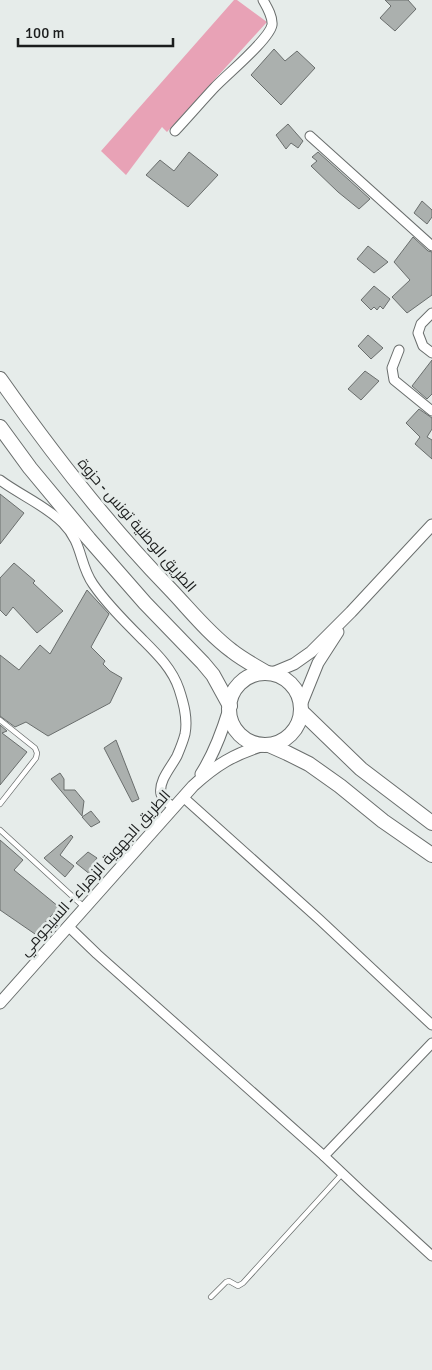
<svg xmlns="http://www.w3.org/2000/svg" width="432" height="1370" font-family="Signika,Cairo,sans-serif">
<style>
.green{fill:#e8a2b6}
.building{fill:#abb0ae;stroke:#6a6e6d}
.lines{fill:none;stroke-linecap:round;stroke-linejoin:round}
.service-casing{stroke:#6a6e6d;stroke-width:6}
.minor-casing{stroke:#6a6e6d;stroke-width:11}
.secondary-casing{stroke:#6a6e6d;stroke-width:13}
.trunk-casing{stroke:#6a6e6d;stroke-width:16}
.service{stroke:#fff;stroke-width:4.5}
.minor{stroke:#fff;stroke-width:9}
.secondary{stroke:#fff;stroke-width:11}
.trunk{stroke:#fff;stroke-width:14}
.labels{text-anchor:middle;stroke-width:5;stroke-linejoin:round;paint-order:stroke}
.street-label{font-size:15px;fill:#1b1d1d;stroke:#e6ecea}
</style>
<rect width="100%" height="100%" fill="#e6ecea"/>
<polygon class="green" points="234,0 237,0 267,22 167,132 162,127 126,175 101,151"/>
<g class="building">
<polygon points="385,0 408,0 416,9 395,31 380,18 391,6"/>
<polygon points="274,49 285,61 297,51 315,68 281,105 251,75"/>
<polygon points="288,124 303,141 298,148 291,143 286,149 276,135"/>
<polygon points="189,152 218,175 188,207 146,175 160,160 174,171"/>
<polygon points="318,152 370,199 359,209 338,192 311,166 317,161 312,157"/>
<polygon points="422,201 432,210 432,217 427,224 414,213"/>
<polygon points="413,237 428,251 432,252 432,295 407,313 392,297 410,280 394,262"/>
<polygon points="368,246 388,262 374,273 357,259"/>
<polygon points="374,286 390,299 383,309 380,306 377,310 374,307 371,310 361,300"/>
<polygon points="368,335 383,348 371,359 358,346"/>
<polygon points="432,360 432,394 427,399 412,386"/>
<polygon points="365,371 379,381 361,400 348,389"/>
<polygon points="419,409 432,418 432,429 427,437 432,440 432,459 415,444 420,437 406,423"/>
<polygon points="0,494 24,513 0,544"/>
<polygon points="14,563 35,581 33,583 63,611 37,633 13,607 6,616 0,610 0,578"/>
<polygon points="87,590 109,614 91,647 105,661 103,664 110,671 122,678 110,703 48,736 26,722 15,727 0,716 0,655 19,670 40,645 50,654"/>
<polygon points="0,725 7,731 2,733 27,752 0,785"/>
<polygon points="116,740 139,799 132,802 104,748"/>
<polygon points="60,773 64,779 64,790 75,790 84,801 82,816 51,779"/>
<polygon points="91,811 100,822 91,827 82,817"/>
<polygon points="71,835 73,837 60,855 74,866 65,877 44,858"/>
<polygon points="0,840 23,860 14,870 59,907 35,934 0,910"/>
<polygon points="88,852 97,858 94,862 97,867 91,875 76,863"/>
</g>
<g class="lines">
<defs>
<g id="service">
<polyline points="0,720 35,748 37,753 36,758 0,804"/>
<polyline points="0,830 84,907"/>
<polyline points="211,1297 226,1282 229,1281 238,1286 243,1283 342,1174"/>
</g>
<g id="minor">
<path d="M 175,131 C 188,117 201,102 214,88 C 226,75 269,40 272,25 C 273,17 267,7 263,0"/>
<polyline points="310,136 432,246"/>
<polyline points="432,313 421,324 418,333 423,346 432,353"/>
<polyline points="399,350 392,368 394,380 432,411"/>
<path d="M 0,480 C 20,495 45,505 63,523 C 83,543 79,564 93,584 C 106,603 124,621 141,638 C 156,653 172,668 179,689 C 184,704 188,719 185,734 C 183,742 180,749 177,756 C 172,766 158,781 161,794 C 163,800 169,804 174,808"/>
<polyline points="183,797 320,920 432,1025"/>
<polyline points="68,926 97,954 324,1156 432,1043"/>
<polyline points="324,1156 361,1191 432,1256"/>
</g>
<g id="secondary">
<polyline points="270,674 294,664 311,652 351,612 432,525"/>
<polyline points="301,705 318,663 338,632"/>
<path d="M 201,774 C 214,754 222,732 229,709"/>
<path d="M 0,1003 L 193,786 C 216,765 234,754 264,745"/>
</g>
<g id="trunk">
<path d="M 0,379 C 52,453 107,524 170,589 C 190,610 208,633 232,651 C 242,659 255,666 267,673"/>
<polyline points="0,427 30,468 89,539 145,603 203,663 213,675 230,706"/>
<circle cx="265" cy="709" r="36"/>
<polyline points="301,711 361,769 432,823"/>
<polyline points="269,745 287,753 309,764 340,786 383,821 432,855"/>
</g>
</defs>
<use href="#service" class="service-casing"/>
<use href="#minor" class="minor-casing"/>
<use href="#secondary" class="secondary-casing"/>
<use href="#trunk" class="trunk-casing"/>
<use href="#service" class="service"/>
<use href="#minor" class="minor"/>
<use href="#secondary" class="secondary"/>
<use href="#trunk" class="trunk"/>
</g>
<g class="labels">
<g class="street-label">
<text transform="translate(137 525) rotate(49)" y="5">الطريق الوطنية تونس - حزوة</text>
<text transform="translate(95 873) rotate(-48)" y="5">الطريق الجهوية الزهراء - السيجومي</text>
</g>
</g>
<path d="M18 38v8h155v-8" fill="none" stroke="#1b1d1d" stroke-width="2.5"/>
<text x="25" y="38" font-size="15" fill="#1b1d1d" stroke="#e6ecea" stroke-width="4" paint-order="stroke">100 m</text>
</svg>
